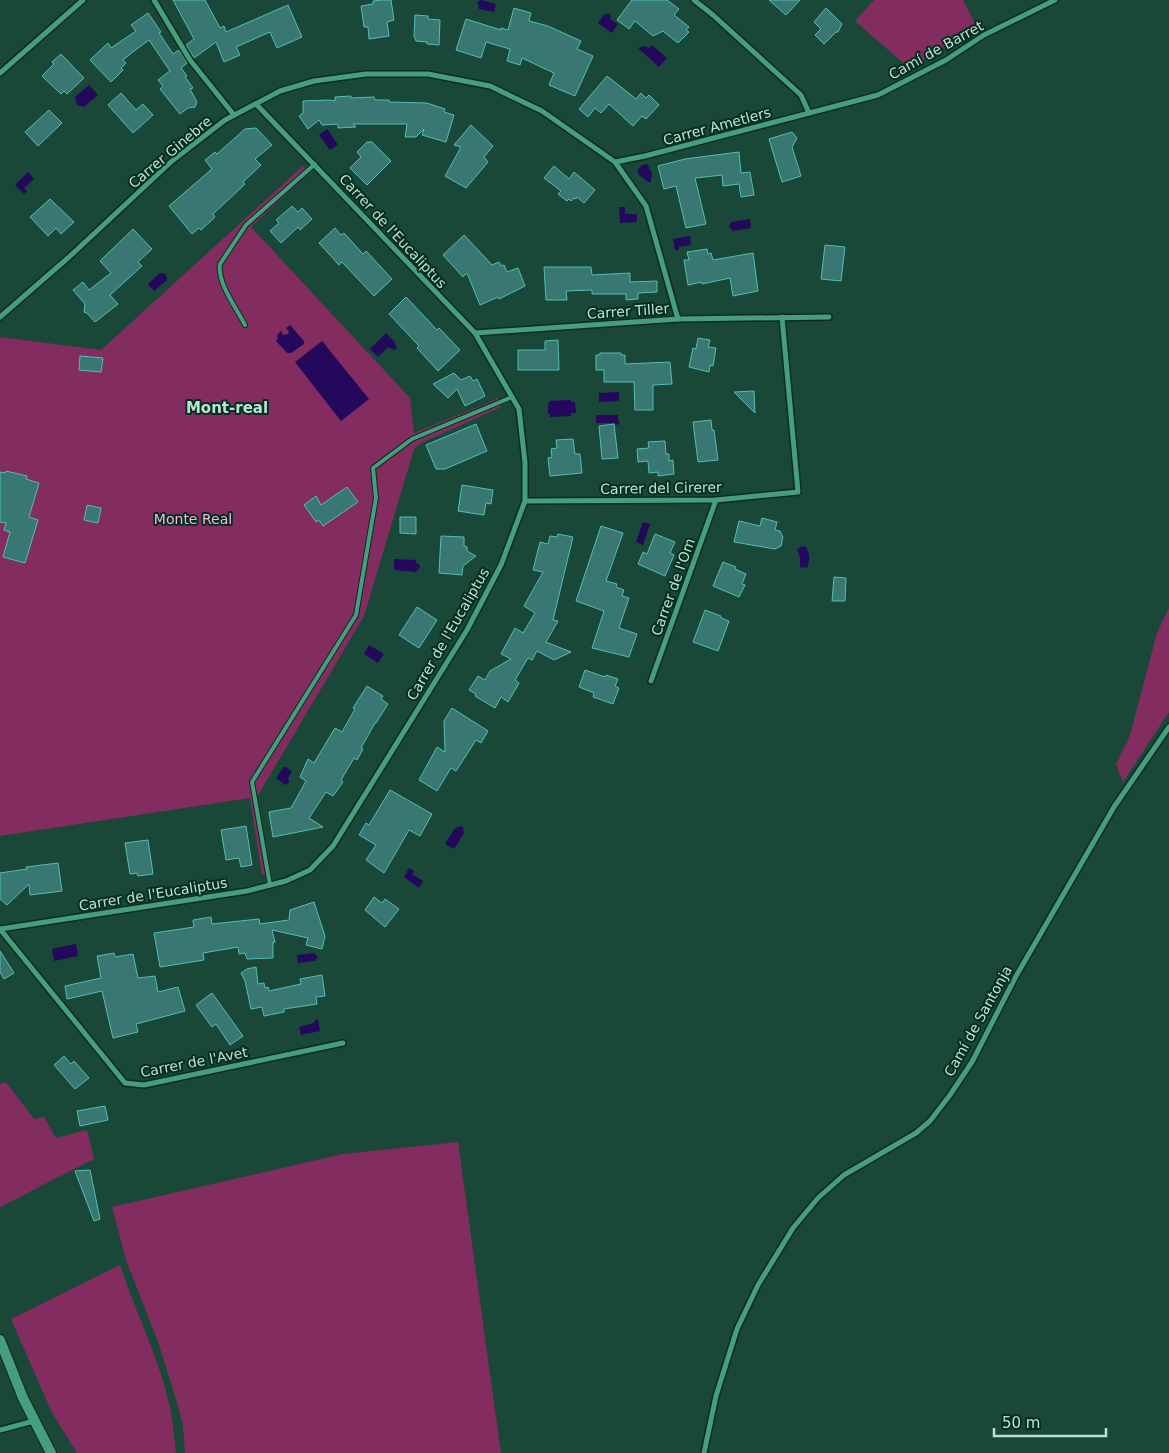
<svg xmlns="http://www.w3.org/2000/svg" width="1169" height="1453" font-family="'DejaVu Sans',sans-serif">
<style>
.green{fill:#822c60}
.water{fill:#23085c}
.building{fill:#397872;stroke:#54beb4}
.lines{fill:none;stroke-linecap:round;stroke-linejoin:round}
.lane-casing{stroke:#0f2b21;stroke-width:6}
.street-casing{stroke:#0f2b21;stroke-width:8}
.secondary-casing{stroke:#0f2b21;stroke-width:12}
.lane{stroke:#459e7e;stroke-width:4}
.street{stroke:#459e7e;stroke-width:5}
.secondary{stroke:#459e7e;stroke-width:10}
.labels{text-anchor:middle;stroke-width:4;stroke-linejoin:round;paint-order:stroke}
.street-label{font-size:14px;fill:#bae3d1;stroke:#052d20}
.park-label{font-size:14px;fill:#f5bad8;stroke:#052d20}
.neighbourhood-label{font-size:15px;font-weight:bold;fill:#bae3d1;stroke:#052d20}
</style>
<rect width="100%" height="100%" fill="#194838"/>
<g class="green">
<polygon points="874,0 963,0 977,27 909,68 855,21"/>
<polygon points="303,166 309,173 251,227 410,398 414,433 490,402 496,399 497,396 501,407 419,444 414,449 364,616 257,797 270,873 262,875 250,798 0,836 0,337 101,350"/>
<polygon points="1169,608 1169,712 1123,782 1116,764 1130,735 1157,633"/>
<polygon points="6,1082 34,1119 44,1117 56,1138 87,1130 94,1159 0,1207 0,1084"/>
<polygon points="458,1142 501,1453 185,1453 183,1426 176,1399 157,1339 126,1260 112,1207 343,1154"/>
<path d="M 120,1265 C 135,1311 158,1355 169,1403 C 173,1420 174,1436 176,1453 L 77,1453 L 52,1413 L 11,1319 Z"/>
</g>
<g class="water">
<polygon points="481,0 496,4 494,12 479,9 477,2"/>
<polygon points="608,13 611,16 610,19 618,24 612,33 598,23 604,14 605,15"/>
<polygon points="652,45 667,58 659,67 638,48 644,46 649,48"/>
<polygon points="89,85 98,95 84,107 77,105 75,97"/>
<polygon points="327,129 338,145 330,150 319,135"/>
<polygon points="647,164 652,173 651,182 648,182 639,175 637,170 642,165"/>
<polygon points="28,172 34,179 24,188 27,191 24,194 15,185"/>
<polygon points="619,207 625,207 625,214 637,214 637,222 620,223"/>
<polygon points="750,219 751,228 733,231 729,227 731,222"/>
<polygon points="690,236 691,245 679,247 679,250 675,250 673,239"/>
<polygon points="160,273 166,274 167,280 154,291 148,284"/>
<polygon points="290,325 304,341 304,344 291,353 287,353 276,341 278,338 277,335 281,331 283,335 288,334 289,331 286,328"/>
<polygon points="386,333 394,341 397,348 394,350 388,347 378,357 370,349"/>
<polygon points="322,341 369,399 341,421 295,362"/>
<polygon points="619,392 619,401 599,402 599,393"/>
<polygon points="571,400 571,402 575,402 576,413 571,413 571,416 550,417 550,414 548,414 548,404 549,403 549,401"/>
<polygon points="596,415 618,415 618,420 620,423 618,425 614,423 596,423"/>
<polygon points="643,522 650,524 643,545 636,542"/>
<path d="M 805,546 C 810,550 810,563 807,568 L 800,567 L 800,557 L 797,550 L 800,547 Z"/>
<polygon points="394,559 416,560 416,563 419,564 420,567 416,572 394,570"/>
<polygon points="369,645 384,654 378,663 364,654"/>
<polygon points="284,767 286,767 292,772 288,778 289,782 287,784 285,785 276,778"/>
<polygon points="460,826 463,827 464,833 454,849 445,844 455,828"/>
<polygon points="409,868 414,871 412,874 423,881 419,888 404,877"/>
<polygon points="76,944 78,956 54,961 52,949"/>
<polygon points="314,953 318,957 315,961 298,963 297,955"/>
<polygon points="316,1019 318,1020 320,1031 301,1035 299,1027 314,1023"/>
</g>
<g class="building">
<polygon points="173,0 205,0 220,28 224,26 226,32 288,5 302,37 277,48 270,32 236,47 240,55 224,62 216,42 194,58 186,45 194,39"/>
<polygon points="382,0 391,0 394,20 387,22 389,36 369,39 368,27 364,27 361,6 373,4 373,1"/>
<polygon points="632,0 667,0 679,9 674,15 689,27 686,30 689,32 678,43 663,31 653,36 635,21 629,29 617,20"/>
<polygon points="769,0 800,0 786,15"/>
<polygon points="514,8 531,13 529,21 548,26 581,41 577,49 593,56 575,96 549,85 554,73 522,58 520,65 507,61 510,49 486,42 481,58 456,50 466,19 501,30 501,28 508,30"/>
<polygon points="826,8 842,24 838,32 836,32 824,44 815,35 821,29 814,22"/>
<polygon points="148,13 161,32 159,33 173,54 179,50 187,63 181,68 187,76 185,77 193,88 190,89 197,102 195,107 188,108 180,114 160,89 163,86 158,80 170,71 149,40 134,51 123,60 126,63 121,68 123,70 111,82 90,60 108,43 111,48 136,31 131,25"/>
<polygon points="415,15 428,16 428,19 440,20 439,45 427,44 427,42 416,41 414,36"/>
<polygon points="61,54 84,78 67,94 64,91 61,94 42,76 54,64 52,62"/>
<polygon points="607,76 636,99 641,93 646,98 649,95 659,105 646,119 642,116 633,126 609,104 601,113 595,108 588,117 579,109"/>
<polygon points="121,93 136,110 143,104 153,115 133,133 108,105"/>
<polygon points="351,96 351,98 374,97 375,100 389,100 389,102 427,103 445,109 444,112 454,115 446,142 422,135 424,129 416,137 405,137 407,124 353,124 356,127 338,128 338,124 322,125 319,120 308,129 299,116 303,113 303,101 329,100 335,101 335,97"/>
<polygon points="49,110 62,123 38,146 25,132"/>
<polygon points="471,125 493,146 484,157 488,162 466,188 445,176 461,147 454,145"/>
<polygon points="256,128 272,145 255,159 261,165 243,182 245,184 213,214 215,217 201,230 199,228 192,234 169,206 212,169 205,160 215,152 217,154 245,129"/>
<polygon points="792,132 797,138 792,147 801,176 782,182 769,139"/>
<polygon points="367,142 372,142 391,161 367,185 350,168 361,157 357,152"/>
<polygon points="739,152 741,173 750,172 754,195 741,197 739,184 723,186 722,175 695,178 706,224 686,228 676,186 664,189 658,166 685,159"/>
<polygon points="554,166 569,179 574,172 595,190 584,203 577,197 576,199 574,198 571,201 569,199 567,201 558,194 561,191 544,178"/>
<polygon points="50,199 74,222 61,234 56,228 48,236 30,217"/>
<polygon points="292,206 298,212 302,208 312,219 300,230 298,227 281,243 270,231 279,223 276,220"/>
<polygon points="335,228 341,235 344,233 363,254 366,251 392,279 374,296 342,262 339,265 319,243"/>
<polygon points="133,229 152,249 138,262 142,266 110,295 118,304 95,322 87,313 84,312 85,304 73,290 83,282 89,290 111,273 100,261"/>
<polygon points="464,235 492,265 499,262 501,266 504,265 507,272 518,268 525,286 499,299 498,297 480,305 467,273 463,277 443,255"/>
<polygon points="825,245 845,247 841,281 821,279"/>
<polygon points="707,249 708,254 711,253 713,260 753,253 758,291 733,296 730,278 702,284 702,282 688,285 684,260 689,260 687,252"/>
<polygon points="544,267 591,267 592,275 630,273 630,282 657,281 657,292 638,293 638,299 626,300 626,294 592,294 592,290 566,291 567,300 546,300"/>
<polygon points="406,297 437,330 439,328 460,350 438,371 417,348 419,346 389,314"/>
<polygon points="698,338 710,340 708,347 716,348 713,366 710,365 709,372 689,367 693,348 696,349"/>
<polygon points="558,340 559,370 518,370 518,350 545,350 545,341"/>
<polygon points="600,353 621,353 621,355 625,355 625,364 670,362 672,384 653,385 653,410 635,410 634,382 604,382 604,370 596,370 596,355 600,355"/>
<polygon points="80,356 103,358 101,372 79,370"/>
<polygon points="454,373 461,380 470,376 473,381 477,379 485,396 465,406 457,389 448,398 433,384"/>
<polygon points="754,391 755,413 734,392"/>
<polygon points="711,420 712,430 714,430 718,460 698,462 693,422"/>
<polygon points="476,424 487,451 445,469 436,469 426,445"/>
<polygon points="614,424 618,458 602,459 599,426"/>
<polygon points="573,439 575,454 580,454 582,473 550,476 548,458 552,457 551,449 557,448 556,440"/>
<polygon points="665,441 666,454 669,454 669,461 673,460 674,474 658,476 658,472 649,473 648,461 638,462 637,449 649,448 648,442"/>
<polygon points="6,471 27,476 26,479 39,483 29,517 38,520 25,563 3,557 10,532 4,530 6,523 0,522 0,472 5,473"/>
<polygon points="462,485 493,490 491,504 486,503 484,515 458,511"/>
<polygon points="347,487 358,502 323,526 319,520 316,522 304,505 316,496 321,505"/>
<polygon points="87,505 101,508 98,523 84,520"/>
<polygon points="400,517 416,517 416,534 400,533"/>
<polygon points="762,518 777,522 775,530 780,531 783,537 781,546 775,549 734,542 739,521 760,526"/>
<polygon points="601,526 623,533 606,581 617,584 616,587 624,590 622,596 629,598 619,628 637,634 629,657 592,648 604,611 576,601"/>
<polygon points="558,534 573,537 553,620 558,621 546,642 571,652 554,660 537,651 532,660 528,658 515,680 519,683 508,702 501,697 495,708 475,696 476,694 469,690 478,676 485,680 490,671 511,659 501,654 515,628 523,633 535,613 524,606 543,572 533,570 540,542 548,544 550,536 557,537"/>
<polygon points="655,534 675,542 670,553 674,555 665,576 638,564 643,552 647,554"/>
<polygon points="441,536 464,537 464,546 467,547 467,551 476,556 463,566 462,575 439,573"/>
<polygon points="723,562 736,567 735,569 746,574 742,584 745,585 739,597 713,586"/>
<polygon points="834,577 846,578 845,601 832,601"/>
<polygon points="417,607 437,620 419,648 399,635"/>
<polygon points="705,610 721,616 721,618 729,621 718,651 693,642"/>
<polygon points="585,670 605,677 606,675 618,679 615,686 619,688 613,704 593,697 594,693 579,687"/>
<polygon points="367,686 383,696 381,699 388,704 376,723 375,723 361,748 363,749 357,760 354,758 341,780 343,782 333,796 326,792 309,818 323,827 273,837 269,812 291,808 306,781 300,777 308,759 314,763 335,728 342,732 355,709 353,708"/>
<polygon points="452,708 488,731 481,743 476,740 456,771 451,768 437,791 419,780 437,747 445,752 444,721"/>
<polygon points="390,790 432,814 420,836 409,830 384,873 366,860 376,845 359,835 366,823 369,825"/>
<polygon points="246,826 252,865 241,867 239,858 226,860 221,830"/>
<polygon points="148,840 153,874 138,876 137,873 130,874 125,843"/>
<polygon points="58,863 62,891 30,895 29,884 7,905 0,899 0,873 27,869 26,867"/>
<polygon points="374,897 382,903 385,899 399,909 385,927 365,910"/>
<polygon points="314,902 325,936 322,949 306,945 308,938 272,930 275,942 273,942 273,958 247,959 245,953 239,954 238,947 203,953 204,960 160,967 154,933 194,927 193,920 211,917 212,924 259,919 260,924 289,920 290,910"/>
<polygon points="0,951 14,973 4,979 0,972"/>
<polygon points="114,953 115,957 133,954 138,978 155,976 158,992 178,987 185,1011 136,1024 138,1032 113,1038 102,991 67,999 65,986 101,978 97,956"/>
<polygon points="256,967 258,984 264,983 265,988 268,987 269,991 301,984 300,979 322,975 325,996 316,997 317,1004 284,1009 284,1012 264,1016 262,1007 251,1009 245,981 241,973 247,969"/>
<polygon points="212,993 243,1036 230,1045 216,1024 212,1027 196,1005"/>
<polygon points="64,1056 71,1064 74,1061 89,1078 75,1089 54,1065"/>
<polygon points="105,1106 108,1120 80,1126 77,1111"/>
<polygon points="90,1170 100,1219 94,1221 75,1171"/>
</g>
<g class="lines">
<defs>
<g id="lane">
<path d="M 245,325 C 237,309 217,283 220,264 L 246,225 L 315,164"/>
<polyline points="270,885 252,782 356,615 376,498 373,468 412,439 512,397"/>
</g>
<g id="street">
<polyline points="154,0 190,60 234,115"/>
<polyline points="694,0 713,15 801,95 809,113"/>
<polyline points="0,73 83,0"/>
<polyline points="615,162 645,156 878,95 946,60 984,35 1055,0"/>
<polyline points="0,317 69,257 172,161 225,120 280,91 314,81 366,74 428,74 490,86 542,111 615,162 646,206 678,319"/>
<polyline points="475,333 678,319 829,317"/>
<polyline points="525,501 716,500 798,492 782,317"/>
<polyline points="651,681 716,500"/>
<polyline points="0,929 247,891 286,881 310,870 333,846 467,630 501,565 525,501 525,463 519,409 475,333 256,104"/>
<polyline points="0,929 125,1083 144,1085 343,1043"/>
<polyline points="0,1430 34,1421"/>
<polyline points="704,1453 716,1396 737,1329 758,1285 793,1228 818,1198 844,1175 916,1133 930,1121 950,1095 972,1062 1015,978 1114,807 1169,727"/>
</g>
<polyline id="secondary" points="0,1340 23,1398 51,1453"/>
</defs>
<use href="#lane" class="lane-casing"/>
<use href="#street" class="street-casing"/>
<use href="#secondary" class="secondary-casing"/>
<use href="#lane" class="lane"/>
<use href="#street" class="street"/>
<use href="#secondary" class="secondary"/>
</g>
<g class="labels">
<g class="street-label">
<text transform="translate(936 50) rotate(-29)" y="5">Camí de Barret</text>
<text transform="translate(717 126) rotate(-15)" y="5">Carrer Ametlers</text>
<text transform="translate(170 152) rotate(-40)" y="5">Carrer Ginebre</text>
<text transform="translate(393 231) rotate(47)" y="5">Carrer de l'Eucaliptus</text>
<text transform="translate(628 311) rotate(-4)" y="5">Carrer Tiller</text>
<text transform="translate(661 488) rotate(-1)" y="5">Carrer del Cirerer</text>
<text transform="translate(673 587) rotate(-70)" y="5">Carrer de l'Om</text>
<text transform="translate(448 634) rotate(-60)" y="5">Carrer de l'Eucaliptus</text>
<text transform="translate(153 894) rotate(-9)" y="5">Carrer de l'Eucaliptus</text>
<text transform="translate(978 1021) rotate(-61)" y="5">Camí de Santonja</text>
<text transform="translate(194 1062) rotate(-11)" y="5">Carrer de l'Avet</text>
</g>
<g class="park-label">
<text x="193" y="524">Monte Real</text>
</g>
<g class="neighbourhood-label">
<text x="227" y="413">Mont-real</text>
</g>
</g>
<path d="M994 1428v8h112v-8" fill="none" stroke="#bae3d1" stroke-width="2.5"/>
<text x="1002" y="1428" font-size="15" fill="#bae3d1" stroke="#052d20" stroke-width="4" paint-order="stroke">50 m</text>
</svg>
